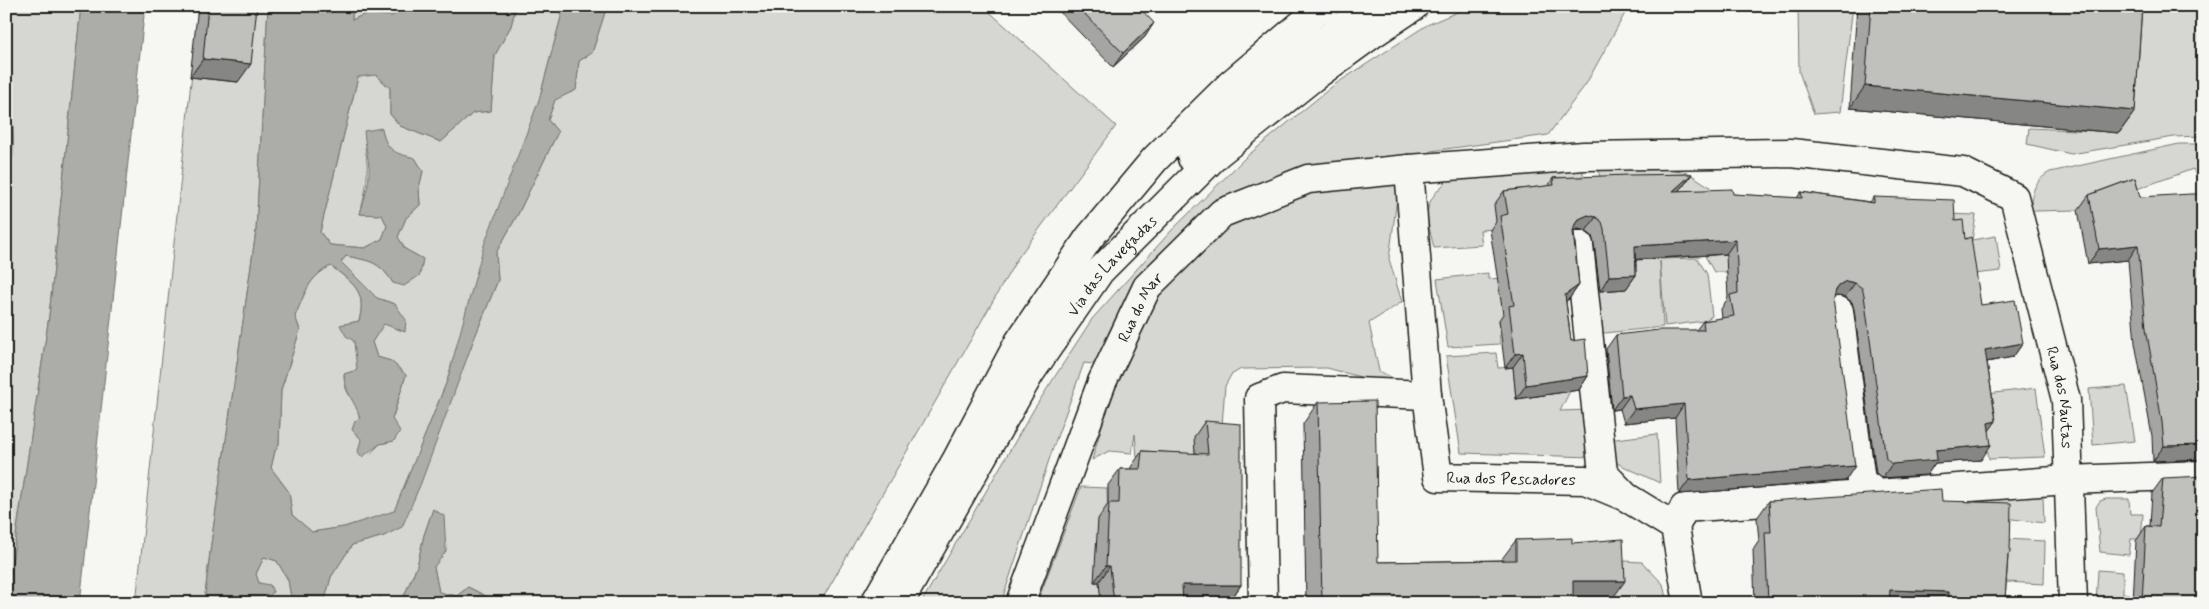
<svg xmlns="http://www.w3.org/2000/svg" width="2209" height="609" font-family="Mynerve,sans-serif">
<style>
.green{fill:#d6d6d2;stroke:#797977}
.water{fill:#acaca9;stroke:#727271}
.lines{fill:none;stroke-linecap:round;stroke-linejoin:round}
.minor-casing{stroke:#1c1c1c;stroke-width:31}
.major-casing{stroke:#1c1c1c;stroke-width:31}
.minor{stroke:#f6f6f2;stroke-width:28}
.major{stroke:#f6f6f2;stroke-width:28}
.wall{fill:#a5a5a3;stroke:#1c1c1c}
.shaded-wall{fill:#868684;stroke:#1c1c1c}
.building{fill:#c0c0bd;stroke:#1c1c1c}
.labels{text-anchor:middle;stroke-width:4;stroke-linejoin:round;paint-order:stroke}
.street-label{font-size:16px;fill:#1c1c1c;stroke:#f6f6f2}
</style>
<rect width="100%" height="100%" fill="#f6f6f2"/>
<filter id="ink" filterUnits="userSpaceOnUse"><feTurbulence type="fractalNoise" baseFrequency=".02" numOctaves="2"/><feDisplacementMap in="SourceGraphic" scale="10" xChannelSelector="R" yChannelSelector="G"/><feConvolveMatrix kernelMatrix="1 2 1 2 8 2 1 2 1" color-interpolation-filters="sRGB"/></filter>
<g filter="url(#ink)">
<g class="green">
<polygon points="6,6 81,6 49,316 6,603 6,186 13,155 13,125 6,102"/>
<polygon points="199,6 268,6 256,231 211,544 204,603 136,603"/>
<polygon points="352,6 407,6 392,16 367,13 352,20"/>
<path d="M 516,6 L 564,6 L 539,100 L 447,381 L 394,512 L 344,527 L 312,532 L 292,515 L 289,492 L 271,468 L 275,451 L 279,444 L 281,390 L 300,330 L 295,316 C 305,293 308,277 331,266 C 353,284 367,290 359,321 L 340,325 L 354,341 L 358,370 L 344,374 C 344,396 353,395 358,411 C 361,420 359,431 362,439 C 363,444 367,449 370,454 L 380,444 L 393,441 L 392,420 L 406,375 L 391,361 L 377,357 L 372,342 L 395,304 L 377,298 L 341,262 L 346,256 C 371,261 379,261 393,283 L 423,259 L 405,249 L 398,237 L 406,218 L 420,205 L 419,188 L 423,171 L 415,158 L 395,154 L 384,141 L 365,148 C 370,172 366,191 360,214 L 382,215 L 387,226 L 382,239 L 365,248 L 330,245 L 320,232 L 358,77 L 375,74 L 390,88 L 390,114 L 400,126 L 441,142 L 473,113 L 491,111 L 495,55 L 511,26 Z"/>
<polygon points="607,6 983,6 1116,126 1017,259 820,603 499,603 468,587 457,596 439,593 434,567 433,509 424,535 417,566 401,603 385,603 380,597 376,603 324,603 331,577 352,545 384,536 474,339 498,280 496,253 518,214 558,132 548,120 555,99 576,90 579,61 592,53"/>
<polygon points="1471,6 1629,6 1586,84 1548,135 1431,151 1400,176 1389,259 1402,302 1369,323 1379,371 1427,395 1327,368 1241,369 1231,375 1225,386 1221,439 1196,459 1137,457 1135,434 1132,453 1109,451 1092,460 1110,397 1111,366 1084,363 1054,445 1001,603 921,603 1034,409 1092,319 1172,230 1246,157 1334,85 1427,25"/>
<polygon points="1798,6 1853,6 1840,112 1814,114 1799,72"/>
<polygon points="2131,6 2203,6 2203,136 2174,137 2071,154 2027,144 2029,128 2119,132"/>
<path d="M 2179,144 L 2203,144 L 2203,177 L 2197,178 L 2193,169 L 2078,210 L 2035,211 L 2030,208 C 2032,192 2035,180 2050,172 Z"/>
<polygon points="1663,168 1687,172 1710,187 1709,194 1657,189 1660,259 1697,258 1707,274 1712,316 1704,321 1665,326 1660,261 1663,327 1595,334 1587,247 1604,246 1599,170"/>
<path d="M 1583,169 L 1583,190 L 1498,229 L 1480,230 L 1482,245 L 1434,248 C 1426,213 1420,206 1449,179 Z"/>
<polygon points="1944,214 1976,215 1972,240 1996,236 2001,271 1965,275"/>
<polygon points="1726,254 1752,272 1714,272 1705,256"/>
<polygon points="1488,273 1488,279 1503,278 1506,319 1499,320 1500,344 1448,347 1437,279"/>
<polygon points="1496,353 1498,368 1513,367 1516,399 1570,391 1560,411 1589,410 1593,457 1461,453 1446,356"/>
<polygon points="2126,386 2135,441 2093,445 2089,389"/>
<polygon points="2036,388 2045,457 1989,459 1979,395"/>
<polygon points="1657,434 1660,483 1610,460 1607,440"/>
<polygon points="1081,487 1107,488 1108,519 1164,586 1214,601 1230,601 1230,603 1037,603"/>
<polygon points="2043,496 2044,523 2005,518 1951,500"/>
<polygon points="2106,499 2129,499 2130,514 2143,514 2141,539 2131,539 2129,555 2100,552 2096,507 2100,501"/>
<polygon points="2004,539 2045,541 2044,584 2006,582"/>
<polygon points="264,557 277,561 288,580 292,603 263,603 273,592 259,583 256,574"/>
<polygon points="1608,560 1642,562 1663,584 1667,603 1575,603 1609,602"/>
<polygon points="2098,570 2123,572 2123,593 2138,596 2137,603 2096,603"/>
</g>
<g class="water">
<polygon points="81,6 145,6 80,603 6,603 49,316"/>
<path d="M 268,6 L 352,6 L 352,20 L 367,13 L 392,16 L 407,6 L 516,6 L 511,26 L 495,55 L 491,111 L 473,113 L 441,142 L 400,126 L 390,114 L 390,88 L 376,75 L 358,77 L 320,232 L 330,245 L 365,248 L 382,239 L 387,226 L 382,215 L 360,214 C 364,200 370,183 369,167 C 368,155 365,144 364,131 L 382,128 C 386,151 394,153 415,158 L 423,171 L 419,188 L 420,205 L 406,218 L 398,237 L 405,249 L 423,259 L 420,275 L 404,286 L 393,283 C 379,261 371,261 346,256 L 341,262 L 377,298 L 395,304 L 406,320 L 405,332 L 384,324 L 372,342 L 377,357 L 391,361 L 406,375 L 392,419 L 400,431 L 394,441 L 380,444 L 362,457 L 358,452 L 361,439 L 352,430 L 355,421 L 360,418 C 355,400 345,395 344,374 L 357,370 L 354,341 L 346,336 L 340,325 L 359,321 C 367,291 353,283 331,266 C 308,277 305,294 295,316 L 300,330 L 281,390 L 279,444 L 275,451 L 271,468 L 289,492 L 292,515 L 312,532 L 344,527 L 394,511 L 447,381 L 484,245 L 539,100 L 564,6 L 626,6 L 607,6 L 592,53 L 579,61 L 576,90 L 555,100 L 548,120 L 558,132 L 518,214 L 496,253 L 498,280 L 474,339 L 421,483 L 402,527 L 384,536 L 352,545 L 331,577 L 324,603 L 292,603 L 288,580 L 277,561 L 264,557 L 256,574 L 259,583 L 270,585 L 273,592 L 263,603 L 204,603 L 211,544 L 256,231 Z"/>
<path d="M 6,102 C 17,137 14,152 6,186 Z"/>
<polygon points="433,509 444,516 446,551 434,567 439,592 457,596 468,587 499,603 401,603 417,566 424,535"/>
</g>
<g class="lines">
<defs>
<g id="minor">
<polyline points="1579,245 1603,473 1623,494"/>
<polyline points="1839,311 1861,481 1876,493"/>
<polyline points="1675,527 1684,508 2068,480 2203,475"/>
<path id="s1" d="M 1020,603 L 1102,382 L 1147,287 L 1222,213 L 1308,179 L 1409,169"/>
<polyline points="1263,603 1259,398 1283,389 1427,395"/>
<path id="s2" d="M 1688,603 L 1675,527 L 1626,497 L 1585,480 L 1438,477 L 1427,395 L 1409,169 L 1584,156 L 1791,153 L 1963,172 L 2014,197 L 2066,400 L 2073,603"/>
</g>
<g id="major">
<polyline points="1192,158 1237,109 1350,21 1375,6"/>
<polyline points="875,603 956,461 1019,342 1089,238 1155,159 1231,84 1315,13 1325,6"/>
<path id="s3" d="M 899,603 L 1030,373 L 1100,271 L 1217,154 L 1312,78 L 1375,32 L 1414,6"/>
</g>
</defs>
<use href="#minor" class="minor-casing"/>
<use href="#major" class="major-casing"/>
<use href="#minor" class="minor"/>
<use href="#major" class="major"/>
</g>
<g class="wall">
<polygon points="198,6 257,6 238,82 190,77"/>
<polygon points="1054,6 1138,6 1145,37 1113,67"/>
<polygon points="1857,6 2142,6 2135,111 2119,133 1850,108"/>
<polygon points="1692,174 1682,188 1679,191 1797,198 1801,192 1870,202 1874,197 1955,221 1965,239 1981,305 2023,343 2013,357 1987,362 1996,421 1989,430 1981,460 1935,463 1927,475 1882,478 1876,473 1854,309 1852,302 1845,297 1837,296 1834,297 1833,299 1845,481 1679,494 1675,418 1624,423 1620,409 1612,410 1606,349 1616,335 1696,330 1703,321 1722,318 1721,309 1728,298 1726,254 1636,260 1636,275 1626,289 1600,291 1594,243 1592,236 1586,231 1578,229 1574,231 1579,285 1569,299 1566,301 1571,341 1588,376 1579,390 1516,399 1513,367 1505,368 1499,320 1503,314 1490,230 1496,221 1494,205 1504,191 1548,186 1553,178"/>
<polygon points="2135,178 2203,459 2153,461 2152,436 2135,343 2128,260 2088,264 2078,210 2089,195"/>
<polygon points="1318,402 1378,562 1501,560 1516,540 1572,543 1610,602 1306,603 1303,424"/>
<polygon points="1205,421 1241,585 1230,601 1183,601 1183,603 1101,603 1099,582 1094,582 1098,519 1108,504 1108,485 1120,469 1131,469 1131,467 1142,451 1195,454 1194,437"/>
<polygon points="2163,478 2203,603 2133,603 2136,541 2146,526 2150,526 2152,493"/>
<polygon points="1769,501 1942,501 2008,556 2005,599 2002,603 1755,603 1753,550 1759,541 1757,518"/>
</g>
<g class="shaded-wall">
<polygon points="1154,23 1145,37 1113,67 1123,53"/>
<polygon points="203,59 251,64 238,82 190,77"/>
<polygon points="1865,86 2135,111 2119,133 1850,108"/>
<polygon points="1692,174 1682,188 1663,205 1673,191"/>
<polygon points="1588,215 1596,217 1586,231 1578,229 1569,233 1565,238 1579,219"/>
<polygon points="1736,240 1726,254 1625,260 1635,246"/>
<polygon points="2138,245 2128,260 2088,264 2099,249"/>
<polygon points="1636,275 1626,289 1600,291 1609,276"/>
<polygon points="1846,281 1855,283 1845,297 1837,296 1829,299 1839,285"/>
<polygon points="1579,285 1569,299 1555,309 1565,295"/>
<polygon points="2023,343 2013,357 1975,364 1985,350"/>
<polygon points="1523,353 1513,367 1505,368 1515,354"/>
<polygon points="1588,376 1579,390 1516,399 1526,385"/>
<polygon points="1630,395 1620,409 1612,410 1622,396"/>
<polygon points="1684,404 1675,418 1624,423 1634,409"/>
<polygon points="1996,421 1986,435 1988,423"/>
<polygon points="1991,445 1981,460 1935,463 1927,475 1882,478 1892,464 1936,450"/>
<polygon points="2203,445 2203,459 2153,461 2164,446"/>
<polygon points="1855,466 1845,481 1679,494 1689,480"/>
<polygon points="1106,566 1110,566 1099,582 1094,582"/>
<polygon points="1573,581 1625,581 1610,602 1558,603"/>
<polygon points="1182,585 1241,585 1230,601 1171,601"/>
<polygon points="1890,590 1949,592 1942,603 1881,603"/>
<polygon points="2000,598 2005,599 2002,603 1997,603"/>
</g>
<g class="building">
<polygon points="208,6 257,6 251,64 203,59"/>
<polygon points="1077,6 1138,6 1154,23 1123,53"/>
<polygon points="1871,6 2142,6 2135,111 1865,86"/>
<polygon points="1692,174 1673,191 1732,189 1733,194 1802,198 1801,192 1874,203 1874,197 1954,200 1955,221 1963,220 1965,239 1971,237 1981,305 2015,300 2023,343 1985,350 1996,421 1988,423 1991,445 1936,450 1937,460 1892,464 1886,459 1864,295 1862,288 1855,283 1846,281 1839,285 1835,290 1833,299 1855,466 1689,480 1684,404 1634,409 1630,395 1622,396 1616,335 1659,330 1704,330 1703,321 1734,316 1730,295 1738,293 1736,240 1635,246 1636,275 1609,276 1604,229 1602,222 1596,217 1588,215 1579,219 1575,224 1573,232 1579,285 1565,295 1571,341 1585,339 1588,376 1526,385 1523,353 1515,354 1509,306 1514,305 1500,216 1508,214 1504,191 1554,185 1553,178 1627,175"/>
<polygon points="2135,178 2140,197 2191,194 2203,194 2203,445 2164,446 2162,422 2146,328 2138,245 2099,249 2089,195"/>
<polygon points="1375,401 1378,562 1516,560 1516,540 1572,538 1572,543 1623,539 1625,581 1573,581 1573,603 1322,603 1318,402"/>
<polygon points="1205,421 1241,424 1241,585 1182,585 1183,603 1114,603 1110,566 1106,566 1109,503 1119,503 1120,469 1140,469 1142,451 1208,454"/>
<polygon points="2203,476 2203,603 2142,603 2146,526 2159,527 2163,478"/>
<polygon points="1941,489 1942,501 2011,503 2010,553 2008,554 2005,599 2000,598 2000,603 1949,603 1949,592 1890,590 1889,603 1768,603 1765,532 1771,532 1769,501"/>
</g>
</g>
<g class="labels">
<g class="street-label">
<text dy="6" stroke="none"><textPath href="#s3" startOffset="400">Via das Lavegadas</textPath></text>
<text dy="6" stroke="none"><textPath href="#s1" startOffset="320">Rua do Mar</textPath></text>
<text dy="6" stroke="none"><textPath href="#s2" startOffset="1454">Rua dos Nautas</textPath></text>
<text transform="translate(1511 478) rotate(1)" y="6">Rua dos Pescadores</text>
</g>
</g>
<rect width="2209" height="609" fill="none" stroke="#f6f6f2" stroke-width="25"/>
<rect x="12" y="12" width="2184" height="584" fill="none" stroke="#1c1c1c" stroke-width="2" filter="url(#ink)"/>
</svg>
